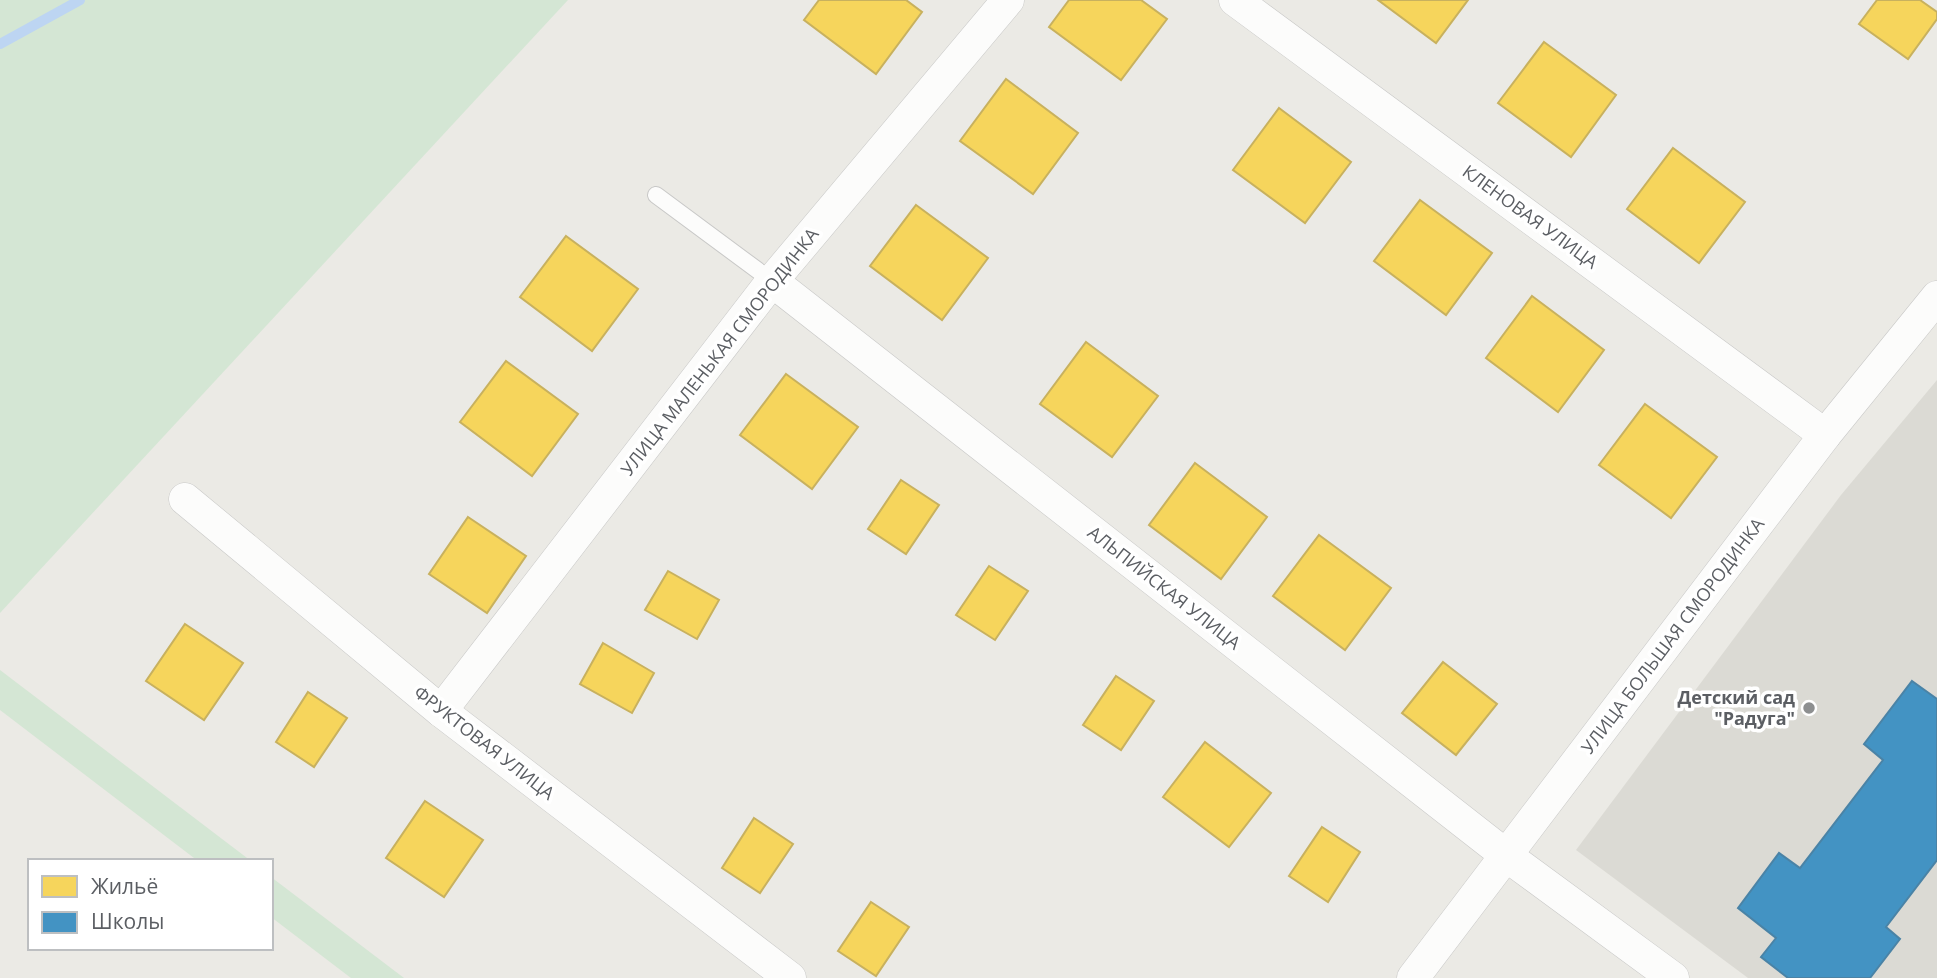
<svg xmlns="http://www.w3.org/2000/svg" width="1937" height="978" font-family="'Open Sans',sans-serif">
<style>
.education{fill:#dbdad4}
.green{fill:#d4e6d4}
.homes{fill:#f6d55c;stroke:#c8b15e;stroke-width:2}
.schools{fill:#4393c3;stroke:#4a83a6;stroke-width:2}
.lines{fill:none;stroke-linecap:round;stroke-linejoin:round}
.stream{stroke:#bdd5f2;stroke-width:10}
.service-casing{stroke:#c8c8c7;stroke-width:18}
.minor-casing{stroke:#c8c8c7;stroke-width:33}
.service{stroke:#fcfcfb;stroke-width:16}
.minor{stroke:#fcfcfb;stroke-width:32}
.poi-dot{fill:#8d8f90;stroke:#fff;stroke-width:2.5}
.labels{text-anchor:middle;stroke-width:7;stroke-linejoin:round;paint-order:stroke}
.street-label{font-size:18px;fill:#5b5e63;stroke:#fff}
.poi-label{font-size:18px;font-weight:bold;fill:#5b5e63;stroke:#fff;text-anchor:end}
</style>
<rect width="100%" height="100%" fill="#ebeae5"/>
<polygon class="education" points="1937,380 1937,978 1748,978 1576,850 1841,495"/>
<g class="green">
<polygon points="0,0 568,0 0,613"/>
<polygon points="0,670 251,861 198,861 0,710"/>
<polygon points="271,877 404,978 351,978 271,917"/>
</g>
<g class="homes">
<polygon points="819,0 906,0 922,12 876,74 804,20"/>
<polygon points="1069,0 1141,0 1167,19 1121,80 1049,27"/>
<polygon points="1378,0 1468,0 1436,43"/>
<polygon points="1877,0 1920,0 1937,12 1937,19 1908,59 1859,24"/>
<polygon points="1544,42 1616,95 1571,157 1498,103"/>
<polygon points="1006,79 1078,133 1033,194 960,141"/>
<polygon points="1279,108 1351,162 1305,223 1233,170"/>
<polygon points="1673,148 1745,202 1699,263 1627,209"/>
<polygon points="1420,200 1492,253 1446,315 1374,261"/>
<polygon points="916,205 988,258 942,320 870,266"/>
<polygon points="566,236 638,289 592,351 520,297"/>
<polygon points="1532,296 1604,350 1558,412 1486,358"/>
<polygon points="1086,342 1158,396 1112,457 1040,404"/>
<polygon points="506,361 578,414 532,476 460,422"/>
<polygon points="786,374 858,427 812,489 740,435"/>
<polygon points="1645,404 1717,457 1671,518 1599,465"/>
<polygon points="1195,463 1267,517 1221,579 1149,525"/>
<polygon points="901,480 939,505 906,554 868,529"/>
<polygon points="468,517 526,556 487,613 429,574"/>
<polygon points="1319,535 1391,588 1345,650 1273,596"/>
<polygon points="989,566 1028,591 995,640 956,615"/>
<polygon points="668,571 719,600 697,639 645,610"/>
<polygon points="185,624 243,663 204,720 146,681"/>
<polygon points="603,643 654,673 632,713 580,684"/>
<polygon points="1443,662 1497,704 1456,755 1402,713"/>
<polygon points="1116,676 1154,701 1121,750 1083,725"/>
<polygon points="308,692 347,718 314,767 276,742"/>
<polygon points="1205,742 1271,793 1229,847 1163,797"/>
<polygon points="425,801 483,840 444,897 386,858"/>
<polygon points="754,818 793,844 760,893 722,868"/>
<polygon points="1322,827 1360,852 1328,902 1289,876"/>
<polygon points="871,902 909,927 876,976 838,951"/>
</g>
<polygon class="schools" points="1912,681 1937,699 1937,860 1886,927 1900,939 1870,978 1788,978 1761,957 1776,938 1738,908 1779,853 1800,868 1883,760 1864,744"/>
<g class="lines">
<polyline class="stream" points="0,44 80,0"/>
<defs>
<polyline id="service" points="656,195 772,281"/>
<g id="minor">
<polyline points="1235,0 1825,435"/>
<polyline points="772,281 1507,856 1673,978"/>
<polyline points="185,499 441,711 790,978"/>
<polyline points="441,711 772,281 1008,0"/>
<polyline points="1413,978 1825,435 1937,297"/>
</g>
</defs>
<use href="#service" class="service-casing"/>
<use href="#minor" class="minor-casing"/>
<use href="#service" class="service"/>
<use href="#minor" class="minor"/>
</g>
<circle class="poi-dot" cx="1809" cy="708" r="7"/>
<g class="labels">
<g class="street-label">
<text transform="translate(1530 217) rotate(36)" y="6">КЛЕНОВАЯ УЛИЦА</text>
<text transform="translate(720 352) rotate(-52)" y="6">УЛИЦА МАЛЕНЬКАЯ СМОРОДИНКА</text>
<text transform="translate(1164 588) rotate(38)" y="6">АЛЬПИЙСКАЯ УЛИЦА</text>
<text transform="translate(1673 636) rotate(-53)" y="6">УЛИЦА БОЛЬШАЯ СМОРОДИНКА</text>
<text transform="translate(484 743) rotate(38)" y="6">ФРУКТОВАЯ УЛИЦА</text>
</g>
<g class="poi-label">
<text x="1795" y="704">Детский сад<tspan x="1795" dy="21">"Радуга"</tspan></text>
</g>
</g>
<rect x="28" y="859" width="245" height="91" fill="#ffffff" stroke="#bdbfc1" stroke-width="2"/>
<rect x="42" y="876" width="35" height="21" fill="#f6d55c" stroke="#bdbfc1" stroke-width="2"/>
<text x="91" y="894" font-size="21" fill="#5b5e63">Жильё</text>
<rect x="42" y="912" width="35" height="21" fill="#4393c3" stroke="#bdbfc1" stroke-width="2"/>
<text x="91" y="929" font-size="21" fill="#5b5e63">Школы</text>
</svg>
